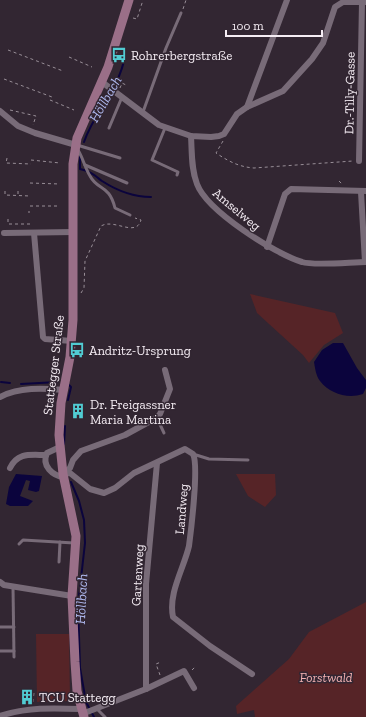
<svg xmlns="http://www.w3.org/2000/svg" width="366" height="717" font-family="'Zilla Slab',serif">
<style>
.green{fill:#562427}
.water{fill:#0b043d}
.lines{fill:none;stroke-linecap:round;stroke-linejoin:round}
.stream{stroke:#0b043d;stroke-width:2}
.path{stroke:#988e97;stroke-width:1;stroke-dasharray:3 3;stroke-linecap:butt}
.lane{stroke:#786b78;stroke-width:3}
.street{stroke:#786b78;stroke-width:6}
.secondary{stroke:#9a6f88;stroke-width:9}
.labels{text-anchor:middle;stroke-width:3;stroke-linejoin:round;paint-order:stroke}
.poi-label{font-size:13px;fill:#f5edf4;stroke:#322632;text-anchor:start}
.street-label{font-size:13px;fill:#f5edf4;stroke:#322632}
.park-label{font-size:13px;font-style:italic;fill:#f5b2b3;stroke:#322632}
.water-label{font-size:14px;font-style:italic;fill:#b0baf1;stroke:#322632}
</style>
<rect width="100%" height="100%" fill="#322632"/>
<g class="green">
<polygon points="250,294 335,313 343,333 324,345 309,363 303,355 257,313"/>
<polygon points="236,474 275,474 276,495 265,507 248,496"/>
<polygon points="366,602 366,717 255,717 254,710 237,714 236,706 289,659 309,632"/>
<polygon points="36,634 69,634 70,701 37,702"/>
</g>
<g class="water">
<path d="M 333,343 L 343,343 L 357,368 L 366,380 L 366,388 L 363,394 C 348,399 330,394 320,381 C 316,376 315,368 314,362 L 322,350 Z"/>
<polygon points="16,474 42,476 39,491 36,492 28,490 30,481 26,480 20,496 33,501 28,506 10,506 6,504 9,487"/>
</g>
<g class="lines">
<g class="stream">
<path d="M 84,142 C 95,110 119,90 125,56"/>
<path d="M 80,157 L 80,169 C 90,171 94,175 102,181 C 116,190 134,197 151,197"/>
<polyline points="1,382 10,383"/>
<polyline points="21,384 58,382"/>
<polyline points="68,400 71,387 69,385"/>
<polyline points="64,444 65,426"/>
<polyline points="71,482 79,501 84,520 85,543 78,605 80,668 86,702 94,717"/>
</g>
<g class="path">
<polyline points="183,9 186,0"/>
<polyline points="133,18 137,19 143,0"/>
<polyline points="8,50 63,71"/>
<polyline points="69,57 92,67"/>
<polyline points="4,79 52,97"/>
<polyline points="120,88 122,83 126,85"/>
<polyline points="50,100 74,110"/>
<polyline points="10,110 36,116 33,125"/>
<path d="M 223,141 L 216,153 C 228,161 239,167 254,168 L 353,161"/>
<polyline points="7,158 6,163 31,164"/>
<polyline points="31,160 60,163"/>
<polyline points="339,181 342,184"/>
<polyline points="30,183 60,184"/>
<polyline points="5,191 5,195 30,196"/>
<polyline points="18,191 18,195"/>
<polyline points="30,206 60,206"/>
<polyline points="28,212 30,212"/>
<polyline points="8,219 8,224 30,224"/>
<path d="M 81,293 L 84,288 L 85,261 L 101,226 C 114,218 136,238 141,220 L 135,218"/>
<polyline points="192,670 196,666"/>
<polyline points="160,675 156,664 161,662"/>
<polyline points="33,702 34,692"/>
</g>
<g class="lane">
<polyline points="143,112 166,48 181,13"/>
<polyline points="109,128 122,97"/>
<polyline points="165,128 152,160 178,172 177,175"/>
<polyline points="77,145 120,158"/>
<path d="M 78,150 C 83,158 85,168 90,176 C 98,191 109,184 115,208 L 130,215"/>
<polyline points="85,165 127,183"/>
<polyline points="157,418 164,433"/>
<polyline points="193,454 209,459 248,460"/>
<polyline points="19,544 23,540 74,543"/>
<polyline points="59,562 60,542"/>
<polyline points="13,587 14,657"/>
<polyline points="0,627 14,627"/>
<polyline points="0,651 14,651"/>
<polyline points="96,708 105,717"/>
</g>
<g class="street">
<polyline points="102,82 159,125 191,136 211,137 219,136 224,134 237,114 247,107 283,91 312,59 323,43 335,7 343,2 366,2"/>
<polyline points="247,107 287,0"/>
<polyline points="0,111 18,126 35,133 76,145"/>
<path d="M 191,136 C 192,152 191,169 197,184 C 207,211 275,254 302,262 C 314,266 352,262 366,262"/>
<polyline points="359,161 362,2"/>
<polyline points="361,192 365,262"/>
<polyline points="4,233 74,232"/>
<polyline points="34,233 43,337 45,339 72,341"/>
<polyline points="267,247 285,194 291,189 366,191"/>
<path d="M 0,397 C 19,387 43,388 64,390"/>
<path d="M 60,447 L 47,453 C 41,466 53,476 64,477"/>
<path d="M 10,468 C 18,452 30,455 46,455"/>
<path d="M 63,474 L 70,473 L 90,489 L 104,493 L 115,488 L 134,473 L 185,449 L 193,454 C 199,465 191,531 189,546 C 184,568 168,593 173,617 L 210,646 L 252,674"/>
<polyline points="63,474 70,468 73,460 81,451 125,435 156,418 160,414 170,389 165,370"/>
<polyline points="0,582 4,585 72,596"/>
<polyline points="146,689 146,584 157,463"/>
<polyline points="82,714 146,689 184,671 194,688"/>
<path d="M 0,716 C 27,707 53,708 81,709"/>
</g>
<polyline class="secondary" points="84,717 77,691 75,662 72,596 76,536 63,474 59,435 61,403 70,357 73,320 73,164 77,138 108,67 129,0"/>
</g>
<defs>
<symbol id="bus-bare" viewBox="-9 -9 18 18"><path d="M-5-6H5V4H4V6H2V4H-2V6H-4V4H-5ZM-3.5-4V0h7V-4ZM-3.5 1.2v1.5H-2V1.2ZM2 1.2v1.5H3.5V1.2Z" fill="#51ccd3" stroke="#322632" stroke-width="2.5" paint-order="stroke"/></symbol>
<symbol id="building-bare" viewBox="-9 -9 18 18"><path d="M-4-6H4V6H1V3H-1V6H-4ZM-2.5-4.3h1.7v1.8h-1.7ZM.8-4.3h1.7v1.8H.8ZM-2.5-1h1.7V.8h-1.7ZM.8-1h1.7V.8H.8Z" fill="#51ccd3" stroke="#322632" stroke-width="2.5" paint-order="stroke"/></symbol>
</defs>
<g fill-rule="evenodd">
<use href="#bus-bare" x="108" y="44" width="22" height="22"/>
<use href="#bus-bare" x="66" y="339" width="22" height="22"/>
<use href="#building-bare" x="67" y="400" width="22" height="22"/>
<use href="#building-bare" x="16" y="686" width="22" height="22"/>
</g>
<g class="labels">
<g class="poi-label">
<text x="131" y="60">Rohrerbergstraße</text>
<text x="89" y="355">Andritz-Ursprung</text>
<text x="90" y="409">Dr. Freigassner<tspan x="90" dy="15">Maria Martina</tspan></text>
<text x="39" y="702">TCU Stattegg</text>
</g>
<g class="street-label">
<text transform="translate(349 93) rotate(-89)" y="5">Dr.-Tilly-Gasse</text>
<text transform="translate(237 209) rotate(40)" y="5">Amselweg</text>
<text transform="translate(53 365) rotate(-83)" y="5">Stattegger Straße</text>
<text transform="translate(181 509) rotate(-85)" y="5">Landweg</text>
<text transform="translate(137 575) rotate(-87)" y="5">Gartenweg</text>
</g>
<g class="park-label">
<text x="326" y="682">Forstwald</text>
</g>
<g class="water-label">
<text transform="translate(105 99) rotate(-60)" y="5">Höllbach</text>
<text transform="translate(81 599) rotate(-87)" y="5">Höllbach</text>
</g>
</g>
<path d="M226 30v6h96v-6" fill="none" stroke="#f5edf4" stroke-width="2"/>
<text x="232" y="30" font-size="12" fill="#f5edf4" stroke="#322632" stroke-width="3" paint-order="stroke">100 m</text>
</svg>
